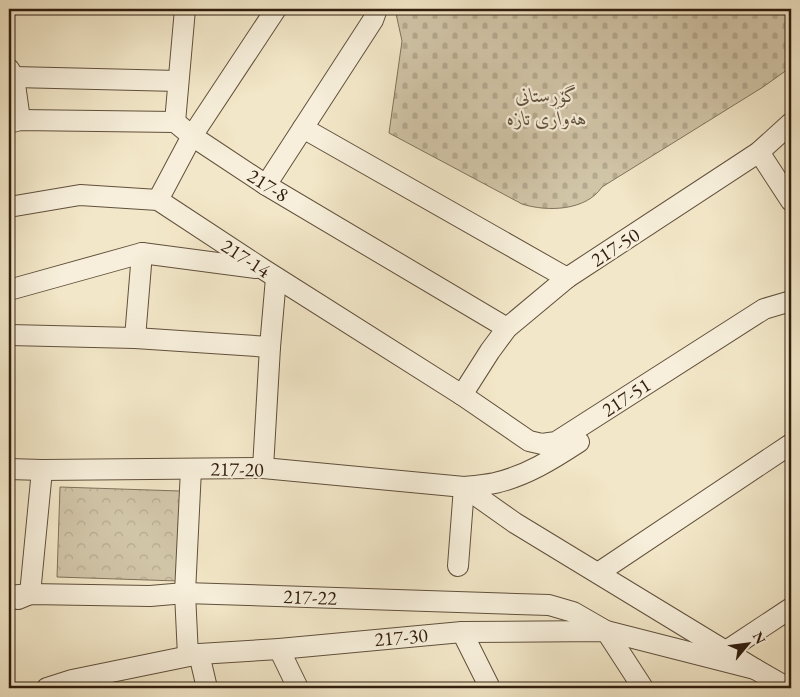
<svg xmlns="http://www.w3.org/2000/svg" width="800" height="697" font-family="'EB Garamond',Amiri,serif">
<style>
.cemetery{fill:url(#cemetery-stones);stroke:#81725b}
.park{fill:url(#park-crowns);stroke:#81725b}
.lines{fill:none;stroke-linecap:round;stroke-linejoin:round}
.minor-casing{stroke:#61503c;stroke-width:22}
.minor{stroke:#f7efdb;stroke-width:20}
.labels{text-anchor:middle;stroke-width:4.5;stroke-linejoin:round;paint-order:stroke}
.park-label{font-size:20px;font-style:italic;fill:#61503c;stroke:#f7efdb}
.street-label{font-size:20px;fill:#311e0e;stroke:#f7efdb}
</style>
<defs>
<pattern id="cemetery-stones" width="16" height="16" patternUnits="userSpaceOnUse" patternTransform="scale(1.25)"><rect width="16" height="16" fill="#d1c5a8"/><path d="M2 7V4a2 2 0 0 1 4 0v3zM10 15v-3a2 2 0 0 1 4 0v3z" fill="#b4a98f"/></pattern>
<pattern id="park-crowns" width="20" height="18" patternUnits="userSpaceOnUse" patternTransform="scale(1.25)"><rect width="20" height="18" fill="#d1c5a8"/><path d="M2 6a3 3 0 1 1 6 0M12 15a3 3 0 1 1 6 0" fill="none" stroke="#b4a98f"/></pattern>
</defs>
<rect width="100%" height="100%" fill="#f2e7c8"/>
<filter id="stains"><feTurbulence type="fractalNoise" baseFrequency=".004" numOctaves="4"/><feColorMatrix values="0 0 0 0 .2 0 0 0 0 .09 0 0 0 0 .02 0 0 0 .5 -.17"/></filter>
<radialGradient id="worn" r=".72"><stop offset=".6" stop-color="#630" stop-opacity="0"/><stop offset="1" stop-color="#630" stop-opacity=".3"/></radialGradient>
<path class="cemetery" d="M 395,9 L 791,9 L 791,67 L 763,87 L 602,187 C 586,211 547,212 522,204 L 389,133 L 402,41 Z"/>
<polygon class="park" points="60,487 180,491 178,581 57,577"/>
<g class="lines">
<defs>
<g id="minor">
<polyline points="9,69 14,77 20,120"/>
<polyline points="14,77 178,81"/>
<polyline points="175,122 185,9"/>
<polyline points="9,123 20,120 175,122 192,136 266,185 507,328"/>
<polyline points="303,128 567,278"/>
<polyline points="759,152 791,201"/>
<polyline points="266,185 373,20 377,9"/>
<polyline points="158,200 192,136 276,9"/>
<polyline points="9,207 80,195 158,200 263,269 462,395 529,441 542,444 556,442 764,309 791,301"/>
<polyline points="9,290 142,253 256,268"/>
<polyline points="9,335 135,338 270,347"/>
<polyline points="135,338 142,253"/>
<polyline points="462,395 490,351 507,328 567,278 759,152 791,123"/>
<polyline points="263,468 270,347 276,278"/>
<path d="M 9,469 L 42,470 L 263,468 L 464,487 C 474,486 485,485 495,483 C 526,476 553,459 579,442"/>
<polyline points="464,487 515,523 755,669 788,688"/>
<polyline points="458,566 464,487"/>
<polyline points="598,573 791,444"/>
<polyline points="9,596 30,594 150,596 185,593 549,605 573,612 606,631 643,688"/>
<polyline points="18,599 30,594 42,470"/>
<polyline points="462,632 490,688"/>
<polyline points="279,649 298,688"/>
<polyline points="726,651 791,608"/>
<polyline points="199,654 207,688"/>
<polyline points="188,656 185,593 191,469"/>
<polyline points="47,688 72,680 199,654 279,649 462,632 606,631 755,669"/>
</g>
</defs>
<use href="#minor" class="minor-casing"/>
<use href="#minor" class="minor"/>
</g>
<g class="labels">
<g class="park-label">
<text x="547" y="102">گۆڕستانی<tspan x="547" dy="23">هەواری تازە</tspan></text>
</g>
<g class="street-label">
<text transform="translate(268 185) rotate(32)" y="7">217-8</text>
<text transform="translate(615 247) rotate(-33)" y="7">217-50</text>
<text transform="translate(246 258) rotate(33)" y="7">217-14</text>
<text transform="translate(626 397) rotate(-33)" y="7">217-51</text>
<text transform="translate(237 469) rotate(1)" y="7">217-20</text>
<text transform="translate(310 597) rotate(2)" y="7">217-22</text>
<text transform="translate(401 637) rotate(-5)" y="7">217-30</text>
</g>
</g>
<rect width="800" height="697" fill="none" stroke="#f2e7c8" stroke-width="30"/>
<rect x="10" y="10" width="780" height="677" fill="none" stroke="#311e0e" stroke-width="2.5"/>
<rect x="15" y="15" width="770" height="667" fill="none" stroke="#311e0e"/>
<g transform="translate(748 644) rotate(61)" stroke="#f7efdb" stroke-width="4" paint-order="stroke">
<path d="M0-4L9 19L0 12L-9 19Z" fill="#311e0e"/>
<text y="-8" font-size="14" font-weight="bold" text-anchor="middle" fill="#311e0e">N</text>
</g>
<rect width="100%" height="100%" filter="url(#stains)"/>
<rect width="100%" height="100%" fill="url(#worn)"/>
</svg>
